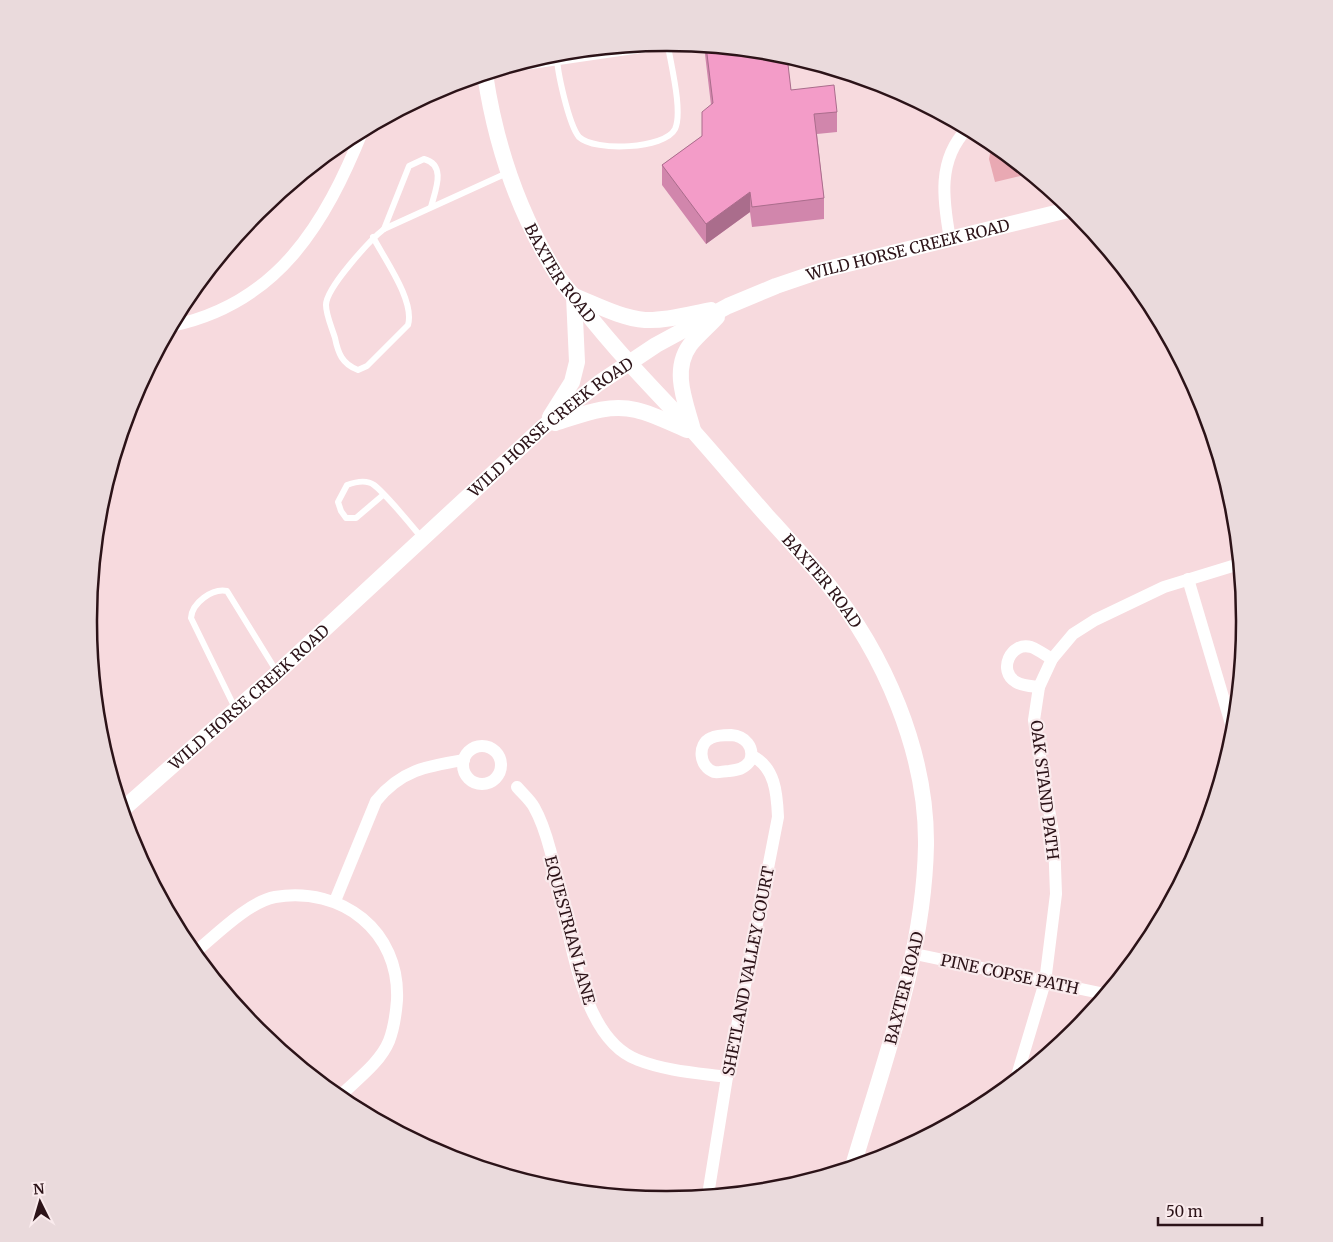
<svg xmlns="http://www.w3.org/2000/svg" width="1333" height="1242" font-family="Merriweather,serif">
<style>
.green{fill:#e9a9b3}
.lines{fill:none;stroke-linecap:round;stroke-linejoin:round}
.service{stroke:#fff;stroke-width:6}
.minor{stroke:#fff;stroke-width:12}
.secondary{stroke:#fff;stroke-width:16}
.wall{fill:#d186ac}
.shaded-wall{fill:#aa6d8c}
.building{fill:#f39cc8;stroke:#aa6d8c}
.labels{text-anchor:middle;stroke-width:4.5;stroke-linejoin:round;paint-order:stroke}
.street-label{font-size:16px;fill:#2c1318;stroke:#faebed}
.rim{fill:none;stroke:#2c1318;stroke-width:2.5}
</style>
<rect width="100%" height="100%" fill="#f7dade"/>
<polygon class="green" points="992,143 1029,174 995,182 989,159"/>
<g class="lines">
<g class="service">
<path d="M 497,71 L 668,46 C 671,65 683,112 675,129 C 665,149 595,152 579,137 C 569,125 556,69 557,53"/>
<path d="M 384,229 L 409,166 L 424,159 C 447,165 435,191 431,207"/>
<path d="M 373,237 C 385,260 415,301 408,325 L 367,366 L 358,370 C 342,364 338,353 335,338 C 332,328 326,315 326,305 C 326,288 370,240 384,229 L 507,173"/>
<path d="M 383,495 L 356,518 L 346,518 L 341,511 L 338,502 L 347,485 C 355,482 366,479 374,485 C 387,495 410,524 422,538"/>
<path d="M 235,708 L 191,618 C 192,603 212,588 227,591 L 277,672"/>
</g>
<g class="minor">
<path d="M 950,239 C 943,200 937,160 967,129"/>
<path d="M 171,326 C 278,304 325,224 363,130"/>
<polyline points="1188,579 1234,734"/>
<path d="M 1039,687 C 1031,686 1023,686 1016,682 C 997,671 1011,641 1031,647 C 1039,650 1045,655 1052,659"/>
<path d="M 731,735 C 745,736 755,747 750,761 C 744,769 738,770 729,771 C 724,771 718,773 714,772 C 699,767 697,744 711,738 C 717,735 725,735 731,735 Z"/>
<circle cx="482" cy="765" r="19"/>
<path d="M 517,787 C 523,794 530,800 534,807 C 570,870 563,1032 638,1060 C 666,1071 698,1073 727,1077"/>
<path d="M 335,901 L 376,801 C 401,770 427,766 464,760"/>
<path d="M 194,953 C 215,936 248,902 275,897 C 342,886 400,931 397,1000 C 396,1013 394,1028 389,1041 C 380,1063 356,1080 339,1097"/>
<polyline points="915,954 1105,994"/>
<polyline points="1016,1079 1045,982 1056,894 1054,839 1034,720 1039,687 1052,659 1073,634 1095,620 1164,587 1239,564"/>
<path d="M 708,1195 L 727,1077 L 778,817 C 777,793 775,767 752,756"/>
</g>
<g class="secondary">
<path id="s1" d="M 485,74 C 496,148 519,215 559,278 C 566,288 575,297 582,307 C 617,352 655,391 694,432 C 719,460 743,489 768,517 C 787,538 807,560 826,582 C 884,653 927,752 926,845 C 924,956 884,1061 853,1166"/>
<path d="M 574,296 C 597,305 621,318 645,320 C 667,321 690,314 711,310"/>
<polyline points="550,417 572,382 577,362 574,296"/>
<path d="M 555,423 C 581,415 608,403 636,410 C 653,414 671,423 687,430"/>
<path d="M 693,430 C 686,403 671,371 690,345 C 698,335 709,326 717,317"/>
<path id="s2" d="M 122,810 L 274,676 L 543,427 L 599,383 L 656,345 L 728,306 L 776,286 L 823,270 L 1072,209"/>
</g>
</g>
<polygon class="wall" points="704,46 780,54 791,90 837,112 837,132 817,134 824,198 824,219 752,227 750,212 706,244 662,185 662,165 702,136 711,105"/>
<polygon class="shaded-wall" points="750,192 750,212 706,244 706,224"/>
<polygon class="building" points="706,46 780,54 787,56 791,90 834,85 837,112 814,114 824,198 752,207 750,192 706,224 662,165 702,136 702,112 713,103"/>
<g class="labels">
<g class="street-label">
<text dy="6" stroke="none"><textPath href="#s2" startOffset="980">WILD HORSE CREEK ROAD</textPath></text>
<text dy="6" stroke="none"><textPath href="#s1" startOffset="215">BAXTER ROAD</textPath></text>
<text dy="6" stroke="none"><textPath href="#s2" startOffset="575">WILD HORSE CREEK ROAD</textPath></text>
<text dy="6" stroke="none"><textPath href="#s1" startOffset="620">BAXTER ROAD</textPath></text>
<text dy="6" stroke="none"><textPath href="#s2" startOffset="170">WILD HORSE CREEK ROAD</textPath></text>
<text transform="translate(1045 790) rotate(83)" y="6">OAK STAND PATH</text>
<text transform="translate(570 930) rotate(75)" y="6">EQUESTRIAN LANE</text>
<text transform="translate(748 971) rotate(-79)" y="6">SHETLAND VALLEY COURT</text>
<text transform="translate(1010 974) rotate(12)" y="6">PINE COPSE PATH</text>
<text transform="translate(904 988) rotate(-76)" y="6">BAXTER ROAD</text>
</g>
</g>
<path d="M0 0H1333V1242H0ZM666 51H667A569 569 0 0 1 1236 620V622A569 569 0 0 1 667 1191H666A569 569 0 0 1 97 622V620A569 569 0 0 1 666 51Z" fill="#eadadc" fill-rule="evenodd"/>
<path class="rim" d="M666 51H667A569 569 0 0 1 1236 620V622A569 569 0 0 1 667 1191H666A569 569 0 0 1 97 622V620A569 569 0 0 1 666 51Z"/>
<g transform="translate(40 1202) rotate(355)" stroke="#faebed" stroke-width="4" paint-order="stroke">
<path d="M0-4L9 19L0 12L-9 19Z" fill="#2c1318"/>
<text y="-8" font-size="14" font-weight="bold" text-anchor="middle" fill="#2c1318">N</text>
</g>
<path d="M1158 1217v8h104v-8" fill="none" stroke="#2c1318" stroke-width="2.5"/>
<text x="1166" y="1217" font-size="15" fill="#2c1318" stroke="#faebed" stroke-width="4" paint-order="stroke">50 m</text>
</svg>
